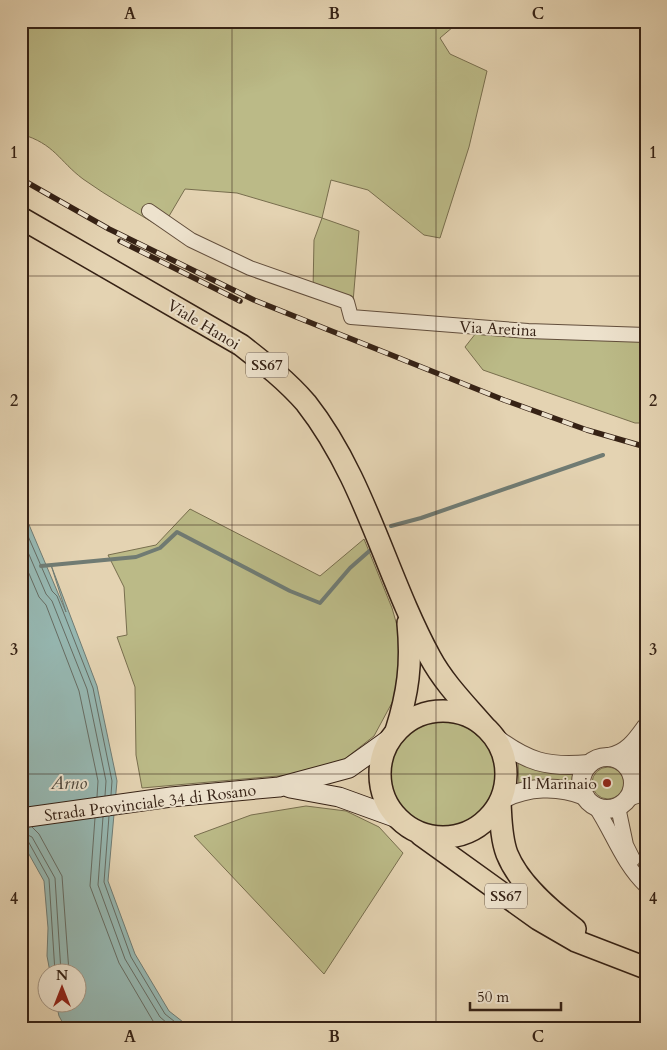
<svg xmlns="http://www.w3.org/2000/svg" width="667" height="1050" font-family="Cardo,serif">
<style>
.green{fill:#bbba87;stroke:#786e4e}
.water{fill:#96b7b1;stroke:#707b73}
.lines{fill:none;stroke-linecap:round;stroke-linejoin:round}
.shore{stroke:#666c63;stroke-width:1}
.stream{stroke:#707b73;stroke-width:4}
.minor-casing{stroke:#624e3c;stroke-width:16}
.tertiary-casing{stroke:#624e3c;stroke-width:20}
.secondary-casing{stroke:#362215;stroke-width:21}
.primary-casing{stroke:#362215;stroke-width:24}
.minor{stroke:#ede2cd;stroke-width:14}
.tertiary{stroke:#ede2cd;stroke-width:18}
.secondary{stroke:#ede2cd;stroke-width:19}
.primary{stroke:#e4d3b2;stroke-width:21}
.rail-casing{stroke:#362215;stroke-width:5.5}
.rail{stroke:#ede2cd;stroke-width:4;stroke-dasharray:11;stroke-linecap:butt}
.grid{fill:none;stroke:#362215;stroke-width:1;stroke-opacity:0.55}
.poi-dot{fill:#8f2418;stroke:#ede2cd;stroke-width:2}
.labels{text-anchor:middle;stroke-width:4;stroke-linejoin:round;paint-order:stroke}
.shield{fill:#ede2cd;stroke:#6d5c4c;stroke-width:1}
.shield-label{font-size:15px;font-weight:bold;fill:#362215}
.street-label{font-size:16px;fill:#362215;stroke:#ede2cd}
.poi-label{font-size:16px;fill:#362215;stroke:#ede2cd;text-anchor:end}
.water-label{font-size:18px;font-style:italic;fill:#4e473c;stroke:#ede2cd}
.neatline{fill:none;stroke:#362215;stroke-width:2}
.grid-label{font-size:16px;text-anchor:middle;font-weight:bold;fill:#362215}
</style>
<rect width="100%" height="100%" fill="#e4d3b2"/>
<filter id="stains"><feTurbulence type="fractalNoise" baseFrequency=".004" numOctaves="4"/><feColorMatrix values="0 0 0 0 .2 0 0 0 0 .09 0 0 0 0 .02 0 0 0 .5 -.17"/></filter>
<radialGradient id="worn" r=".72"><stop offset=".6" stop-color="#630" stop-opacity="0"/><stop offset="1" stop-color="#630" stop-opacity=".3"/></radialGradient>
<g class="green">
<path d="M 21,21 L 460,21 L 440,38 L 450,54 L 487,71 L 469,147 L 440,238 L 424,235 L 368,190 L 331,180 L 322,218 L 359,231 L 353,302 L 313,290 L 314,240 L 322,218 L 237,193 L 185,189 L 162,228 C 136,212 108,197 83,179 C 59,161 55,144 21,134 Z"/>
<polygon points="476,333 646,342 646,423 635,423 483,370 465,347"/>
<polygon points="190,509 320,576 364,539 392,608 404,650 394,699 374,736 337,765 289,775 142,788 136,755 135,687 117,637 127,635 124,587 108,555 156,545"/>
<circle cx="443" cy="774" r="53"/>
<polygon points="518,759 575,770 573,786 519,787"/>
<circle cx="608" cy="783" r="16"/>
<polygon points="306,806 346,811 379,827 403,853 324,974 194,836 251,815"/>
</g>
<polygon class="water" points="21,502 27,520 66,612 51,565 97,686 117,781 108,881 135,954 169,1011 192,1029 66,1029 59,1016 56,1003 78,1002 78,972 50,972 47,956 48,928 44,881 21,840"/>
<g class="lines">
<g class="shore">
<polyline points="21,520 52,591 57,596 93,688 112,781 111,795"/>
<polyline points="21,536 46,594 52,601 87,689 106,781 105,796"/>
<polyline points="21,555 39,597 46,605 79,691 98,781 97,797"/>
<polyline points="109,816 104,882 131,957 165,1014 184,1029"/>
<polyline points="103,817 98,885 125,959 160,1017 174,1029"/>
<polyline points="95,818 90,886 119,963 153,1021 162,1029"/>
<polyline points="32,827 39,834 62,876 69,972"/>
<polyline points="21,832 32,837 55,878 61,972"/>
<polyline points="21,839 28,841 49,879 55,972"/>
</g>
<g class="stream">
<polyline points="391,526 421,518 603,455"/>
<polyline points="41,566 136,557 160,548 177,532 290,591 320,603 350,568 375,546"/>
</g>
<defs>
<g id="minor">
<polyline points="149,211 191,240 250,268 347,302 351,317 528,331 646,335"/>
<polyline points="632,774 646,780"/>
<polyline points="628,799 646,793"/>
<path d="M 595,806 C 613,833 622,863 646,886"/>
<polyline points="618,807 626,845 633,859"/>
</g>
<g id="tertiary">
<path d="M 493,736 C 527,762 547,768 589,764"/>
<circle cx="607" cy="783" r="26"/>
<path d="M 609,757 C 627,754 636,741 646,727"/>
<polyline points="632,774 634,766 646,749"/>
<path d="M 501,800 C 527,786 558,785 585,796"/>
</g>
<g id="secondary">
<polyline points="290,788 339,797 397,818"/>
<polyline points="21,818 171,797 279,787 349,768 391,738"/>
</g>
<g id="primary">
<path d="M 21,218 L 241,345 C 264,363 287,381 306,403 C 365,478 385,574 430,657 C 444,683 465,704 484,726"/>
<circle cx="443" cy="774" r="63"/>
<path d="M 396,731 C 408,693 412,664 408,623"/>
<path d="M 500,803 C 501,820 501,838 507,854 C 519,884 550,910 575,929"/>
<polyline points="421,835 538,919 576,941 646,968"/>
</g>
</defs>
<use href="#minor" class="minor-casing"/>
<use href="#tertiary" class="tertiary-casing"/>
<use href="#secondary" class="secondary-casing"/>
<use href="#primary" class="primary-casing"/>
<use href="#minor" class="minor"/>
<use href="#tertiary" class="tertiary"/>
<use href="#secondary" class="secondary"/>
<use href="#primary" class="primary"/>
<defs>
<g id="rail">
<polyline points="21,179 109,229 254,300 504,400 587,430 646,447"/>
<polyline points="120,241 240,301"/>
</g>
</defs>
<use href="#rail" class="rail-casing"/>
<use href="#rail" class="rail"/>
</g>
<path class="grid" d="M 232,21 L 232,1029M 436,21 L 436,1029M 21,276 L 646,276M 21,525 L 646,525M 21,774 L 646,774"/>
<circle class="poi-dot" cx="607" cy="783" r="5"/>
<g class="labels">
<g class="shield">
<rect x="246" y="352.5" width="42" height="25" rx="4"/>
<rect x="485" y="883.5" width="42" height="25" rx="4"/>
</g>
<g class="shield-label">
<text x="267" y="370">SS67</text>
<text x="506" y="901">SS67</text>
</g>
<g class="street-label">
<text transform="translate(204 324) rotate(31)" y="6">Viale Hanoi</text>
<text transform="translate(498 328) rotate(3)" y="6">Via Aretina</text>
<text transform="translate(150 802) rotate(-7)" y="6">Strada Provinciale 34 di Rosano</text>
</g>
<g class="poi-label">
<text x="597" y="789">Il Marinaio</text>
</g>
<g class="water-label">
<text x="69" y="789">Arno</text>
</g>
</g>
<rect width="667" height="1050" fill="none" stroke="#e4d3b2" stroke-width="55"/>
<g transform="translate(62 988)"><circle r="24" fill="#ede2cd" stroke="#a49583"/>
<path d="M0-4L9 19L0 12L-9 19Z" fill="#8f2418"/>
<text y="-8" font-size="14" font-weight="bold" text-anchor="middle" fill="#362215">N</text>
</g>
<path d="M470 1002v8h91v-8" fill="none" stroke="#362215" stroke-width="2.5"/>
<text x="477" y="1002" font-size="15" fill="#362215" stroke="#ede2cd" stroke-width="4" paint-order="stroke">50 m</text>
<rect x="28" y="28" width="612" height="994" class="neatline"/>
<g class="grid-label">
<text x="130" y="19">A</text>
<text x="334" y="19">B</text>
<text x="538" y="19">C</text>
<text x="14" y="158">1</text>
<text x="653" y="158">1</text>
<text x="14" y="406">2</text>
<text x="653" y="406">2</text>
<text x="14" y="655">3</text>
<text x="653" y="655">3</text>
<text x="14" y="904">4</text>
<text x="653" y="904">4</text>
<text x="130" y="1042">A</text>
<text x="334" y="1042">B</text>
<text x="538" y="1042">C</text>
</g>
<rect width="100%" height="100%" filter="url(#stains)"/>
<rect width="100%" height="100%" fill="url(#worn)"/>
</svg>
